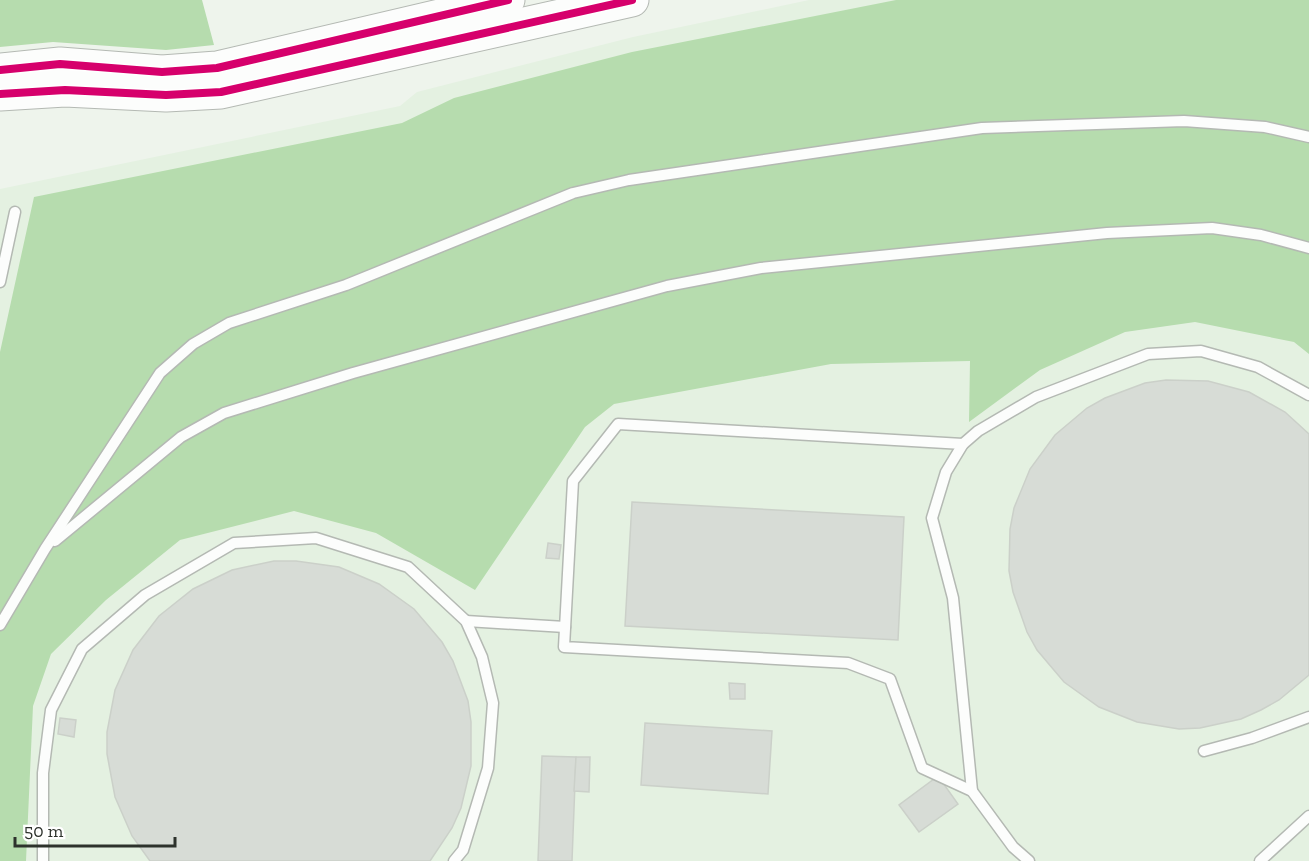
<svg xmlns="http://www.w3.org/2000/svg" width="1309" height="861" font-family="'Zilla Slab',serif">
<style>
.built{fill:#e4f1e1}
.forest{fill:#b6dcae}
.building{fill:#d7dcd6;stroke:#cbd0c9;stroke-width:1.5}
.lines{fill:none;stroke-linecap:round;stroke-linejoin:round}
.lane-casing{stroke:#b4b9b3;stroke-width:13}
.primary-casing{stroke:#b4b9b3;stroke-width:35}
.lane{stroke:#fcfdfc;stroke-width:10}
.primary{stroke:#fcfdfc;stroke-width:33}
.cycleway-casing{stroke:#fff;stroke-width:11}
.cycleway{stroke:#d6006c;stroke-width:8}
</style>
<rect width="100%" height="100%" fill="#eef4ec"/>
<polygon class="built" points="809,0 1309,0 1309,861 0,861 0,189 400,106 417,92 633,37"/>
<g class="forest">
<polygon points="0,0 202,0 214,45 166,50 53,42 0,47"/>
<polygon points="896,0 1309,0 1309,354 1294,342 1195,322 1125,332 1040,370 969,422 970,361 831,364 614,404 585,427 475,590 376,533 294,511 180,540 106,600 51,654 33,706 26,861 0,861 0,352 34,197 402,123 454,98 632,52"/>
</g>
<g class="building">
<polygon points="1166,380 1208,381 1249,392 1285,412 1309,434 1309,675 1279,700 1261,710 1241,719 1200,728 1179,729 1137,722 1099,707 1064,682 1037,650 1027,632 1013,592 1009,571 1010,529 1014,508 1030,469 1055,435 1087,408 1105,398 1145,383"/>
<polygon points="632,502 904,517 898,640 625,626"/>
<polygon points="548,543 561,545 559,559 546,558"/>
<polygon points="274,561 296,561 339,567 379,584 414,609 442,642 453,661 468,701 471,722 471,766 461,808 452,828 430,861 150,861 132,836 115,797 107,754 107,732 115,690 133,650 159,616 193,589 232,570"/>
<polygon points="729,683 745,684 745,699 730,699"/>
<polygon points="60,718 76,720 74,737 58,734"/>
<polygon points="645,723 772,731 768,794 641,785"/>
<polygon points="542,756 576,757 572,861 538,861"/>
<polygon points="576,757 590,757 589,792 574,791"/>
<polygon points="938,776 958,804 919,832 899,805"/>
</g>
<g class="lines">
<defs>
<g id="lane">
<polyline points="0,282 15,212"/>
<polyline points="963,444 618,424 573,481 564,647 848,663 890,679 922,768 972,791 1013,847 1029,861"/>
<polyline points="55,541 181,437 224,413 353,373 667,286 761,268 1107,233 1212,228 1261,235 1309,248"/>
<polyline points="466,621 565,627"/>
<polyline points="0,625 45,549 160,373 193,344 229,323 346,285 573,193 629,180 982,128 1184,121 1265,127 1309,137"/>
<polyline points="1204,751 1252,738 1309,717"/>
<polyline points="972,791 953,598 932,518 946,472 963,444 978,431 1036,397 1148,354 1201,351 1258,367 1309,395"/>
<polyline points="43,861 43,773 51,710 82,649 145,595 234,543 316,538 408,567 466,621 482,657 493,703 488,768 463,850 454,861"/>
<polyline points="1260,861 1309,816"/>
</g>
<g id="primary">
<polyline points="0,70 60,64 162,72 217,68 508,0"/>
<polyline points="0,94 65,90 166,95 221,92 632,0"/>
</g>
</defs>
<use href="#lane" class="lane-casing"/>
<use href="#primary" class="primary-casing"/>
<use href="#lane" class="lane"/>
<use href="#primary" class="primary"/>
<defs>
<g id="cycleway">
<polyline points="0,70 60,64 162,72 217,68 508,0"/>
<polyline points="0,94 65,90 166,95 221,92 632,0"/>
</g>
</defs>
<use href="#cycleway" class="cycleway-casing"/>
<use href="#cycleway" class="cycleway"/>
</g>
<path d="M15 837v9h160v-9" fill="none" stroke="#2d322c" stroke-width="3"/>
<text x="24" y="837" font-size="18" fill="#2d322c" stroke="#ffffff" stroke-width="4.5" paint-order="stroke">50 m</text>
</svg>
